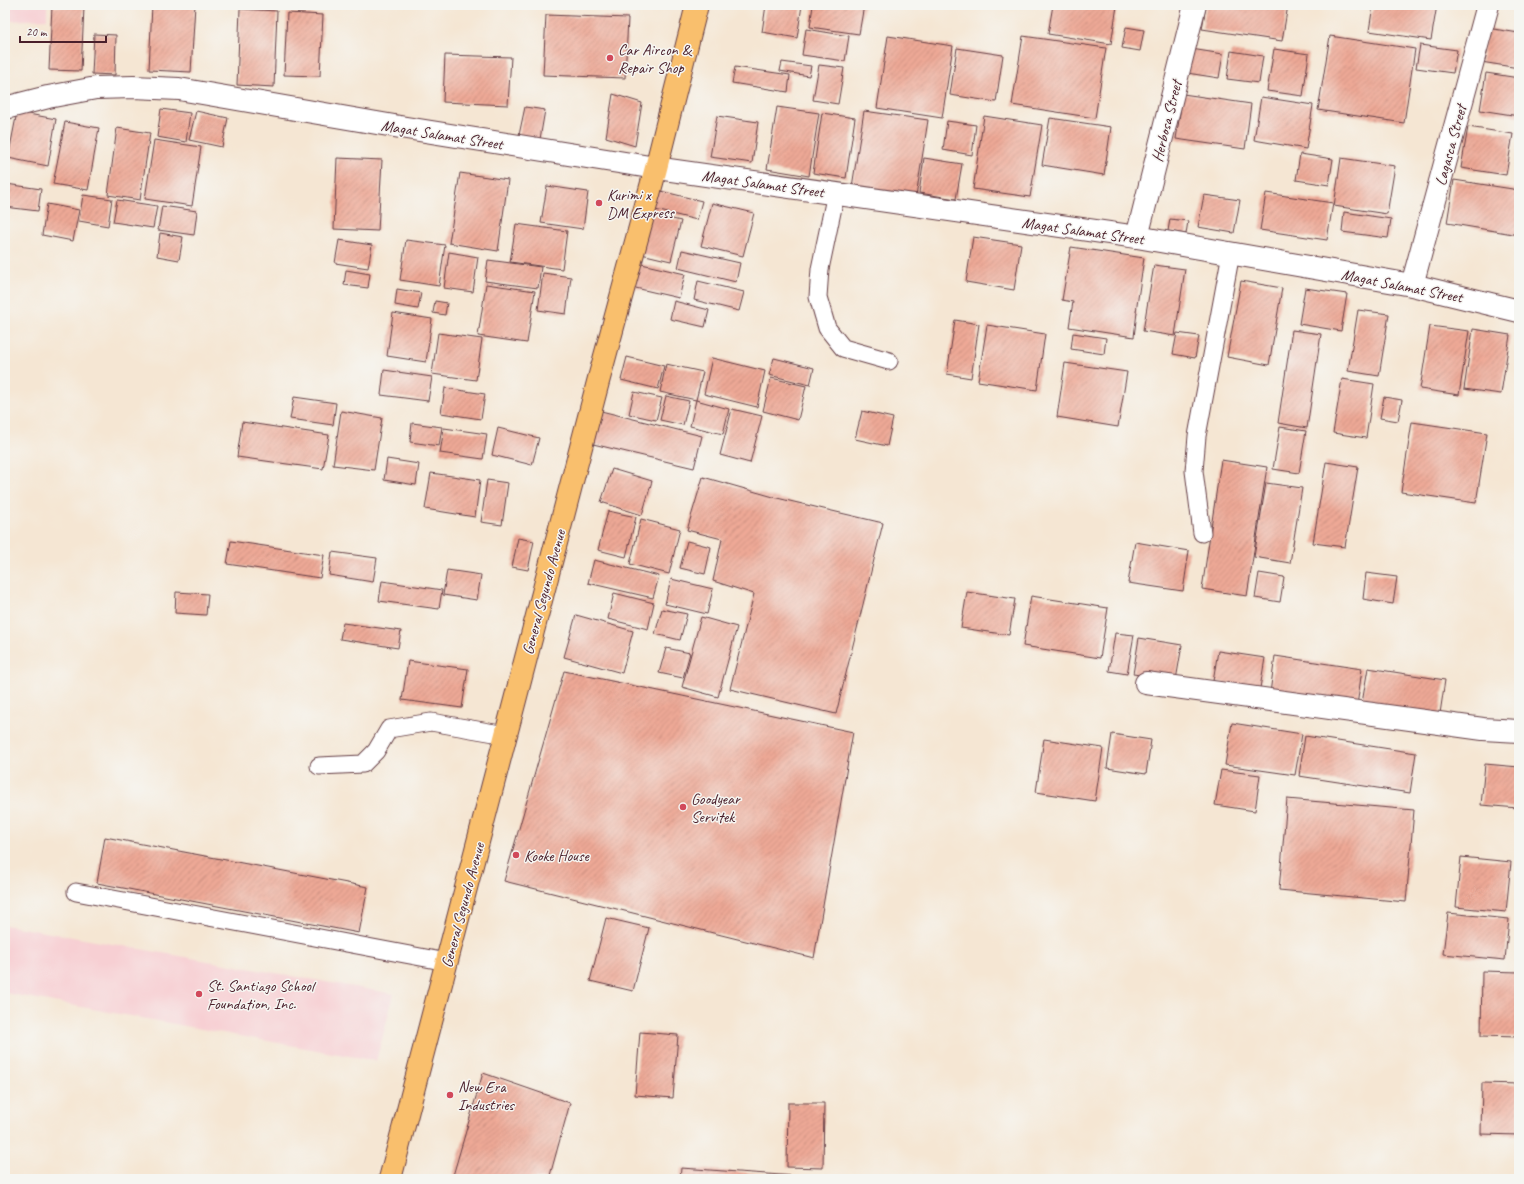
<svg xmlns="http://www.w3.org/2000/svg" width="1524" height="1184" font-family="Caveat,sans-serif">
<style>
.built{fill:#f7cfd3}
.building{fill:url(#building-hatch)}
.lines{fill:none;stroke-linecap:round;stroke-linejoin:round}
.lane-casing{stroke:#643d44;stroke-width:19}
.street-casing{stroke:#643d44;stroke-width:24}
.highway-casing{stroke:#643d44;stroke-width:24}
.lane{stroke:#fff;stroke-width:17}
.street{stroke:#fff;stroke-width:22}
.highway{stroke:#f9bf6d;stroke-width:22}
.poi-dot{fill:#d1495b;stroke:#f6f6f2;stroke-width:1.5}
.labels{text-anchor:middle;stroke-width:3;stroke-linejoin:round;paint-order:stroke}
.poi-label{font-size:16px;fill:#4a1f2b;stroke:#f6f6f2;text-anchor:start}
.street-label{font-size:16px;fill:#4a1f2b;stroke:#f6f6f2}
</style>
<defs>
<pattern id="building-hatch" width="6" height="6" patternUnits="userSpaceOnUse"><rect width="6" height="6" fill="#eea996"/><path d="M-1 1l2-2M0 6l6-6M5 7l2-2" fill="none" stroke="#c3897b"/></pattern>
</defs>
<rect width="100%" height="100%" fill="#f6f6f2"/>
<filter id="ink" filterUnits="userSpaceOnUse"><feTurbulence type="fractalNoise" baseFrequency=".025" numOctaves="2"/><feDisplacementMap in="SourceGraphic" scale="8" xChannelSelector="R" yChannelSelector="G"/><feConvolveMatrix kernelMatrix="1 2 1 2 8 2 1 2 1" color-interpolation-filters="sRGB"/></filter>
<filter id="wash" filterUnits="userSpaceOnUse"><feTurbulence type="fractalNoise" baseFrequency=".012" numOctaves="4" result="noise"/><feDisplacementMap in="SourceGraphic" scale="16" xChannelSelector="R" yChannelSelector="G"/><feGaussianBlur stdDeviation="0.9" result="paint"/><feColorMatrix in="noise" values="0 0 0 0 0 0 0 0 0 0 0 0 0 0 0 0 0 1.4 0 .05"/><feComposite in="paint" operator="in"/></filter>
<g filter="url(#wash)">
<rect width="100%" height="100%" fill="#f5e6d3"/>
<g class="built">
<polygon points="5,5 47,5 47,19 5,21"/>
<polygon points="5,925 394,994 376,1061 5,993"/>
</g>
<g id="blocks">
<g class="building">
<polygon points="152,5 195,5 191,72 149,70"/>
<polygon points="766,5 802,5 797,38 762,32"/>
<polygon points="813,5 864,5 859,34 810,27"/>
<polygon points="1053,5 1108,5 1117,6 1111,44 1048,34"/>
<polygon points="1206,5 1288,5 1282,41 1202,29"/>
<polygon points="1373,5 1437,5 1431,40 1369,31"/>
<polygon points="52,6 84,7 81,71 49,70"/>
<polygon points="240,9 277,11 274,87 237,85"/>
<polygon points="287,13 323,15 320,76 284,75"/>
<polygon points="546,15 628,18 625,78 543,75"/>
<polygon points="1126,27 1144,30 1140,51 1122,48"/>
<polygon points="1487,28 1519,33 1519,68 1481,62"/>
<polygon points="806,29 849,36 845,61 802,55"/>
<polygon points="94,34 116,35 115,75 92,74"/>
<polygon points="888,36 953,46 942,118 877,108"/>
<polygon points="1023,36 1106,48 1095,118 1012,105"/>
<polygon points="1330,36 1415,49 1404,123 1318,110"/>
<polygon points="1420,45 1457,50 1453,73 1416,68"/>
<polygon points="957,48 1003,55 996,102 950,95"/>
<polygon points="1191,49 1223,54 1219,78 1187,73"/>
<polygon points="1274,49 1309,54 1303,96 1267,91"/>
<polygon points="1231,51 1263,56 1259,83 1227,79"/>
<polygon points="445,55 511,57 508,105 443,102"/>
<polygon points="782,62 811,66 809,76 780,71"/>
<polygon points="819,65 844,68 838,104 813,100"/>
<polygon points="735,67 790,75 788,92 732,83"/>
<polygon points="1486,73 1519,78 1519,116 1480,110"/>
<polygon points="613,94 642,103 635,146 606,137"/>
<polygon points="1183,94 1251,104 1245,149 1176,139"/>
<polygon points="1261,97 1313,105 1306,149 1254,140"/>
<polygon points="525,107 545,110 540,139 519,135"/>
<polygon points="777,107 819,113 809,176 767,169"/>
<polygon points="161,109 190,113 186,142 157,137"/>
<polygon points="196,111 228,118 222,147 189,140"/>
<polygon points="864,111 928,120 916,197 852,187"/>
<polygon points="17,112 56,119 48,166 8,158"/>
<polygon points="822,113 855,118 846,178 813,173"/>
<polygon points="717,116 758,122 752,163 710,157"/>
<polygon points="984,116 1042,125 1030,197 973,189"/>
<polygon points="1050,118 1111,127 1104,175 1042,165"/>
<polygon points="947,121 976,125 972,155 943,150"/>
<polygon points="65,122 99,128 88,190 53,184"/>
<polygon points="1468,127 1513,134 1506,175 1461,168"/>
<polygon points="117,128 150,133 140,200 108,195"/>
<polygon points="154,140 201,147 192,206 145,199"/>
<polygon points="1300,154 1333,159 1329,185 1296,180"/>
<polygon points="337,158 382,160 378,231 334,229"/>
<polygon points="924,158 962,164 956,199 919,193"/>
<polygon points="1341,158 1395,166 1387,214 1334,206"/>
<polygon points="460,173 508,180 498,251 449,243"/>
<polygon points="1454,180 1519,190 1519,235 1447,223"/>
<polygon points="6,184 41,189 38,211 5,207"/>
<polygon points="547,186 588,192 583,229 541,223"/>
<polygon points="652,189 702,201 697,220 647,208"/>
<polygon points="1266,193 1333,203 1327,240 1260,230"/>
<polygon points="83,195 112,199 108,226 79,221"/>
<polygon points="1204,195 1240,200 1234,233 1198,227"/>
<polygon points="117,200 157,206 153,228 113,222"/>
<polygon points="712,203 754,213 743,256 701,246"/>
<polygon points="47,204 79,210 73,241 42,235"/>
<polygon points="162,206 197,211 194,235 158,230"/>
<polygon points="1344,212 1391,219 1388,238 1342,232"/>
<polygon points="647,213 681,221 671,261 637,253"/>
<polygon points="1170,219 1188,221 1186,234 1168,231"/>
<polygon points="516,224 567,231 562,269 510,262"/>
<polygon points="160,233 183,237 179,260 157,256"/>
<polygon points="973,237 1021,244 1014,290 966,282"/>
<polygon points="339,240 372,245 368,268 335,263"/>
<polygon points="406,240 445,245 439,286 400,280"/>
<polygon points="1071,247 1144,258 1136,312 1137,312 1134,337 1069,327 1073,302 1062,300"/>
<polygon points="682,250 740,263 736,282 678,268"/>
<polygon points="449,252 478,257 473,292 444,288"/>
<polygon points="488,260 541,267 538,288 485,281"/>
<polygon points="633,262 685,274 679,298 627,286"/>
<polygon points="1154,265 1185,269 1175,336 1143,331"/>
<polygon points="346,270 370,274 368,288 344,285"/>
<polygon points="543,273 571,277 566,314 538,310"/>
<polygon points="698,281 744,292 739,311 694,300"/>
<polygon points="1241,281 1282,288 1269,365 1227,357"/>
<polygon points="486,284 535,291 527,343 478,336"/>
<polygon points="1305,288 1347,294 1341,331 1299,324"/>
<polygon points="397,289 421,293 418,309 395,305"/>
<polygon points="435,301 447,303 445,315 433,313"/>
<polygon points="674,301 709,310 705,327 670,319"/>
<polygon points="1358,310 1389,314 1379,376 1348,371"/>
<polygon points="393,313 432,319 426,362 387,356"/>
<polygon points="955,320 979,324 971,378 947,374"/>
<polygon points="987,325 1045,334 1037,390 978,381"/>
<polygon points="1430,326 1469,331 1459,395 1420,389"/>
<polygon points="1473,329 1510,335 1501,394 1464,389"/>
<polygon points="1292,330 1321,334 1307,428 1278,423"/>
<polygon points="438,333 482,339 476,380 432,374"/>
<polygon points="1073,333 1106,338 1104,354 1071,349"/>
<polygon points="1177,333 1199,336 1195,358 1173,354"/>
<polygon points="627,357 664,366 658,389 621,380"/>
<polygon points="712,358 765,371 757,407 704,394"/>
<polygon points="774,358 814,368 810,385 769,375"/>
<polygon points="1065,363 1127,372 1118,427 1057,417"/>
<polygon points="666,364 703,372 696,400 660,392"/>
<polygon points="384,370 432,377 428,401 381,395"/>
<polygon points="771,378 806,386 798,420 763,411"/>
<polygon points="1342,379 1374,384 1366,438 1333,433"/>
<polygon points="445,388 485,394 481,419 441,413"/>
<polygon points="634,392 662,398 656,420 629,414"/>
<polygon points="666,396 689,401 683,425 660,420"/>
<polygon points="294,397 336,403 333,425 290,419"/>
<polygon points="1384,397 1402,400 1398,421 1380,418"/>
<polygon points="696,400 729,409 723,434 690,426"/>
<polygon points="732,409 762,416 750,463 720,455"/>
<polygon points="341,411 382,418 374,470 333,465"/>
<polygon points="601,411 702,436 694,468 593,444"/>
<polygon points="862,411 893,418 887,446 855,439"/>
<polygon points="242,422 329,435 323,469 237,457"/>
<polygon points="1412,422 1487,433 1476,503 1401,492"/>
<polygon points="412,423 442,427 439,446 410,442"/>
<polygon points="1280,427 1306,431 1299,473 1273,469"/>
<polygon points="444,428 487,434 483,459 440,453"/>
<polygon points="498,428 539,438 532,465 492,455"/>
<polygon points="387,459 419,464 416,485 384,480"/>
<polygon points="1221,460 1267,467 1247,596 1202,589"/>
<polygon points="1326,462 1358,467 1345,547 1313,543"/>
<polygon points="612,469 652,481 642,515 601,502"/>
<polygon points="431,473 480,480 475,517 425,509"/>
<polygon points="703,477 777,498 883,523 836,714 730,689 754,594 713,581 722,539 687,530"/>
<polygon points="487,480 508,483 502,525 481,522"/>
<polygon points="1266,483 1302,488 1290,563 1254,557"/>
<polygon points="608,511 636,517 626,557 598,550"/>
<polygon points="641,519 680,529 669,574 630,564"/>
<polygon points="518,538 534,541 528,570 512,567"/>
<polygon points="231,541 324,555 320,578 227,564"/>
<polygon points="687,541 711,547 705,574 680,568"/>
<polygon points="1135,542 1189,551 1183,591 1128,583"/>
<polygon points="332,552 377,558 373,582 329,575"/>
<polygon points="594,560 659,576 653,598 588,583"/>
<polygon points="447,570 481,575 477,600 443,595"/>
<polygon points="1259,573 1284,577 1280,602 1255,598"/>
<polygon points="1366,573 1397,577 1393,604 1363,599"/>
<polygon points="671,579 713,589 707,614 665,604"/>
<polygon points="382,581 442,590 439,609 379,601"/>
<polygon points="176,592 208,594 206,615 175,613"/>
<polygon points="967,592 1015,599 1009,635 961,628"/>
<polygon points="614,593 654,603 648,629 608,619"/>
<polygon points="1031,596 1108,608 1100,658 1023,646"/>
<polygon points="662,609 687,614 680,640 655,634"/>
<polygon points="576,615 633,631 622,673 564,657"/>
<polygon points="701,617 737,627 718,697 682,687"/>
<polygon points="343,623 401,631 398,648 340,639"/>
<polygon points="1115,633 1134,635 1127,674 1109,671"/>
<polygon points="1139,638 1182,645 1176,680 1133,674"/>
<polygon points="666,648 690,653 683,678 659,673"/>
<polygon points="1218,651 1265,658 1260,688 1213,681"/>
<polygon points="1275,656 1362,669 1357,706 1270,693"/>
<polygon points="408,661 468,669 462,708 402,700"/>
<polygon points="1368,668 1445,680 1439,720 1361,709"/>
<polygon points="564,671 853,732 814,958 504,881"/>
<polygon points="1232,723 1302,734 1295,775 1225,765"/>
<polygon points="1112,734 1151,740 1146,774 1107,768"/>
<polygon points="1305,736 1416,753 1410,793 1299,776"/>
<polygon points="1044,739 1103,748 1095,801 1036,792"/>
<polygon points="1485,764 1519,767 1518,808 1481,805"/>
<polygon points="1221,770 1260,775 1255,811 1215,805"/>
<polygon points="1287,799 1414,810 1406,902 1279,890"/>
<polygon points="105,837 368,887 359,933 97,883"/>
<polygon points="1461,857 1511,862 1506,912 1456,907"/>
<polygon points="1448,913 1509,919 1505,960 1443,954"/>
<polygon points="606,918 649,928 633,991 590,981"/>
<polygon points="1482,971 1519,972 1519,1037 1481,1036"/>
<polygon points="640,1032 678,1035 673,1098 635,1095"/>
<polygon points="483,1073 570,1103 549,1179 452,1179"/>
<polygon points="1482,1083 1519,1084 1519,1135 1481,1134"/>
<polygon points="788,1103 824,1103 823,1168 787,1167"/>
<polygon points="681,1168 824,1178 824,1179 680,1179"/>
</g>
</g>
</g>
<g filter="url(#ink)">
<use href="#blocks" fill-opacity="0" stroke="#643d44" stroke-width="1"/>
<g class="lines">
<defs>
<g id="lane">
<polyline points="836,193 820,269 818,297 827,328 843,348 889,361"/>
<polyline points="1202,533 1194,471 1197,436 1231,253"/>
<polyline points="319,766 363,764 376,751 389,729 431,722 506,735"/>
<polyline points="76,892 447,962"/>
</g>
<g id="street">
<polyline points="5,108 48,97 96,88 133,87 179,89 400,127 656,168 1137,237 1412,285 1519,311"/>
<polyline points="1137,237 1195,5"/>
<polyline points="1412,285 1488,5"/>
<polyline points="1146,683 1483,729 1519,731"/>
</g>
<polyline id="highway" points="390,1179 598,382 656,168 697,5"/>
</defs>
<use href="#lane" class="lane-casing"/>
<use href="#street" class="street-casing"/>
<use href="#highway" class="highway-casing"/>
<use href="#lane" class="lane"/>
<use href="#street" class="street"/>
<use href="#highway" class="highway"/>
</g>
</g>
<g class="poi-dot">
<circle cx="610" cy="58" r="4"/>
<circle cx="599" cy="203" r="4"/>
<circle cx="683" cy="807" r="4"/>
<circle cx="516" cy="855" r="4"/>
<circle cx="199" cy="994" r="4"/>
<circle cx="450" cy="1095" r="4"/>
</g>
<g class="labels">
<g class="poi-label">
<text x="618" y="55">Car Aircon &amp;<tspan x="618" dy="18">Repair Shop</tspan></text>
<text x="607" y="200">Kurimi x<tspan x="607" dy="18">DM Express</tspan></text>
<text x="691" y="804">Goodyear<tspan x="691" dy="18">Servitek</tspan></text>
<text x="524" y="861">Kooke House</text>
<text x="207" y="991">St. Santiago School<tspan x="207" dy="18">Foundation, Inc.</tspan></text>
<text x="458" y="1092">New Era<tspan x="458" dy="18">Industries</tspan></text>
</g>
<g class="street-label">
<text transform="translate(1166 121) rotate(-76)" y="6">Herbosa Street</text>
<text transform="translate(442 134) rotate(9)" y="6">Magat Salamat Street</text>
<text transform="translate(1450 145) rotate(-75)" y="6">Lagasca Street</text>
<text transform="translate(763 183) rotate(8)" y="6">Magat Salamat Street</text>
<text transform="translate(1083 230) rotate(8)" y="6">Magat Salamat Street</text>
<text transform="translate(1402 285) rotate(11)" y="6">Magat Salamat Street</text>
<text transform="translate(543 592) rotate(-75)" y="6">General Segundo Avenue</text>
<text transform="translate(462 905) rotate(-75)" y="6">General Segundo Avenue</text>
</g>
</g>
<rect width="1524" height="1184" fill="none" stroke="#f6f6f2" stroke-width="20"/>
<path d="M20 36v6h86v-6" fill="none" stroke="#4a1f2b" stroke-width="2"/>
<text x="26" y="36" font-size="12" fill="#4a1f2b" stroke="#f6f6f2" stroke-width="3" paint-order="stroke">20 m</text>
</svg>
